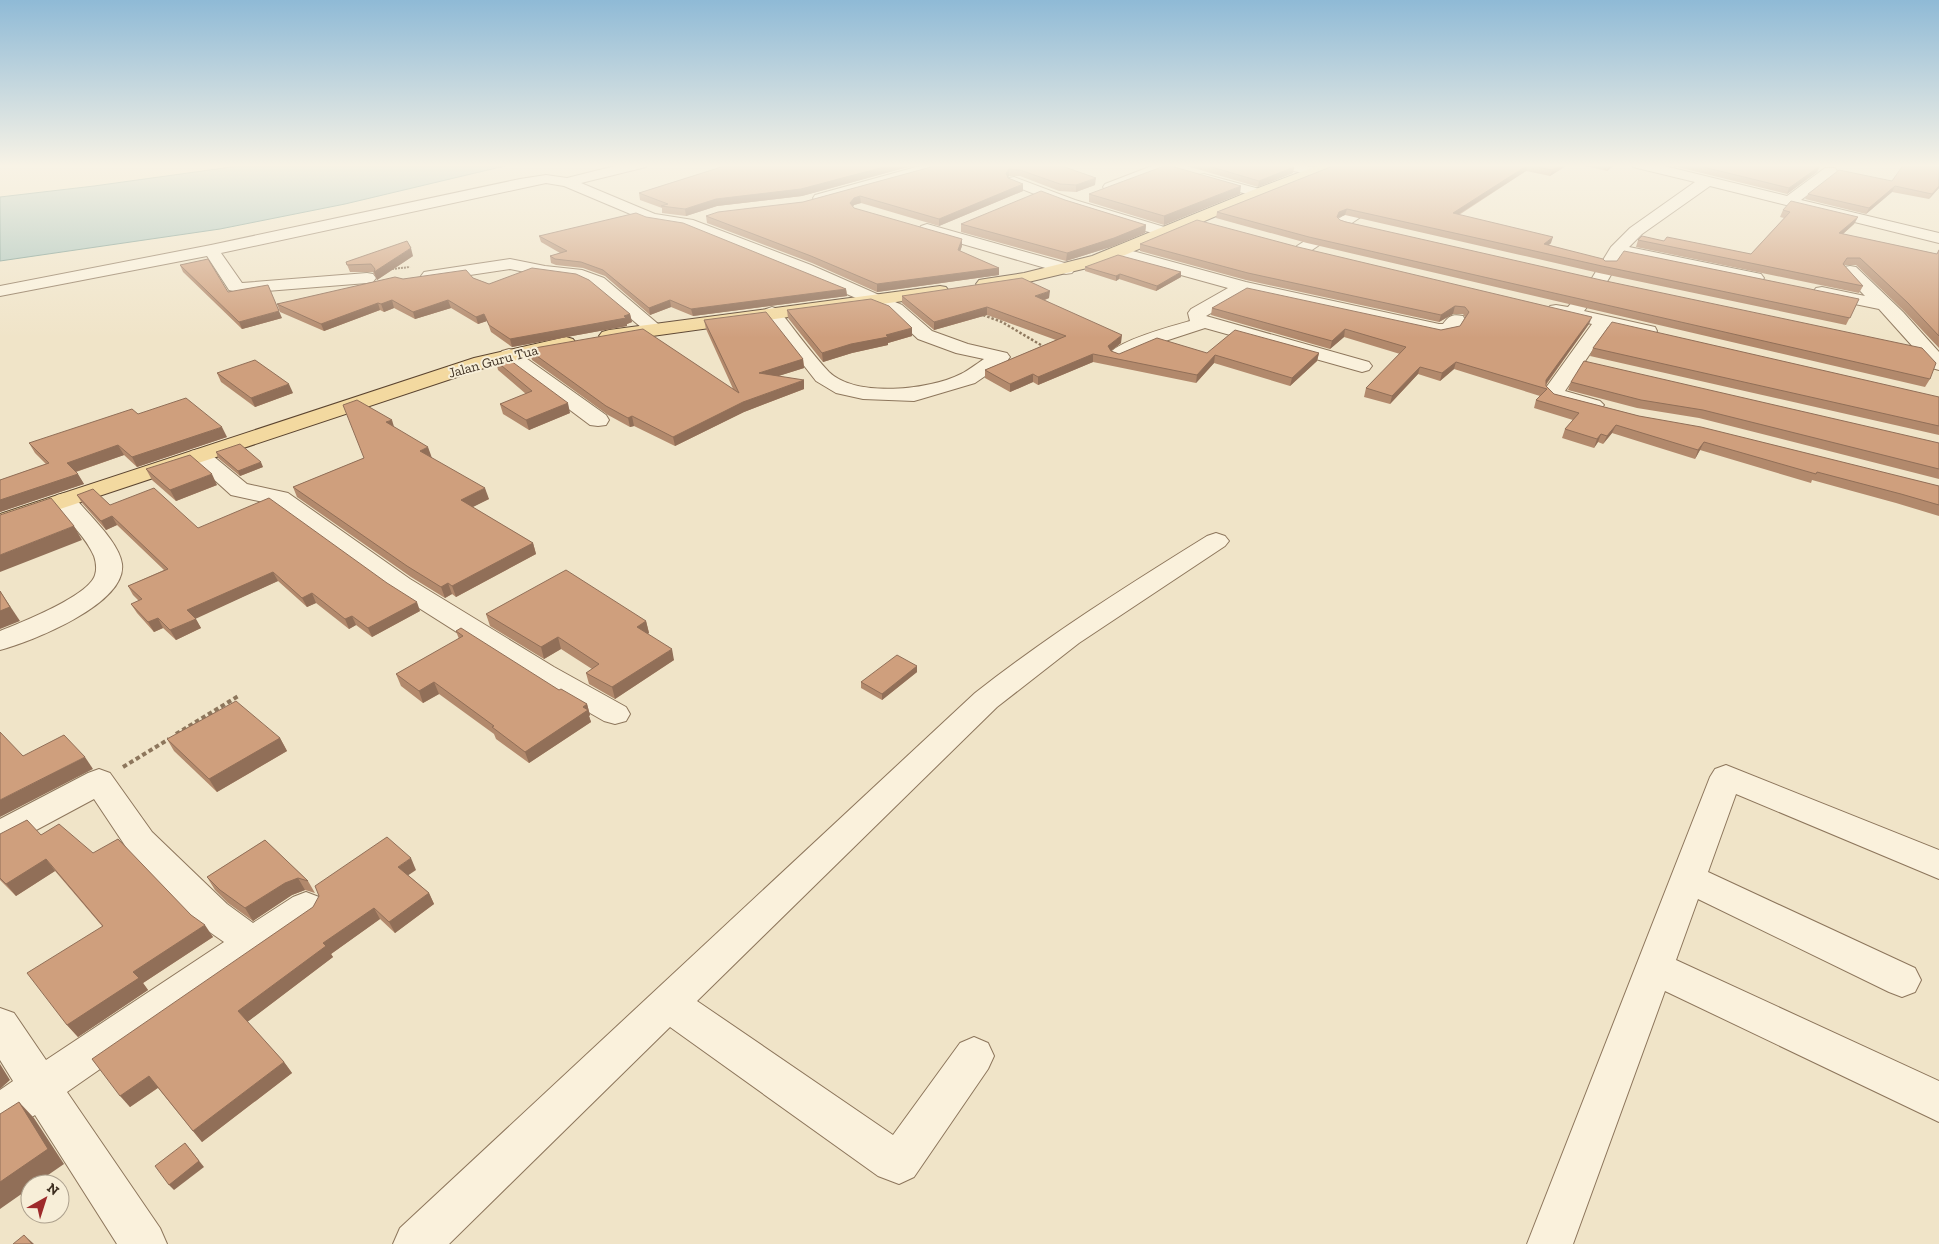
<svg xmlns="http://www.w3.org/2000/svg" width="1939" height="1244" font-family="'Zilla Slab',serif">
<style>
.water{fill:#a9c4bc;stroke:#6f938a}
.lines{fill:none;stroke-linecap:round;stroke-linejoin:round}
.minor-casing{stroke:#8d765c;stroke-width:2}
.major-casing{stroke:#5b4430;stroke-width:2}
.path-far2{stroke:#8d765c;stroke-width:2;stroke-dasharray:2 1;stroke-linecap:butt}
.path-far1{stroke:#8d765c;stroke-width:2.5;stroke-dasharray:2.5 2;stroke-linecap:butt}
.path{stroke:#8d765c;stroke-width:4;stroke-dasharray:4.5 3;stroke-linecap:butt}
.minor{fill:#faf1dc;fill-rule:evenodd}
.major{fill:#f3d9a0;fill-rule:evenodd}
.wall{fill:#b2896c}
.shaded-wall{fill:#916f58}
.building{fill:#cf9f7d;stroke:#916f58}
.labels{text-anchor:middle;stroke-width:4;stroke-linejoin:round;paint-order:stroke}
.far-street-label{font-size:14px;fill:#3d2e20;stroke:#f7eed8}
</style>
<rect width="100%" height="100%" fill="#f0e4c8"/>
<polygon class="water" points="253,164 513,164 345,204 220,229 0,261 0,197 94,186"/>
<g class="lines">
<defs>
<g id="minor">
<path d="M 623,164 L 648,164 L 646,167 L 581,183 L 655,214 L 693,220 L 811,265 L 902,305 L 932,331 L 968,344 L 1007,353 L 1010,357 L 1007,361 L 975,383 L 921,399 L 914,401 L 863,399 L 836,393 L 816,381 L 766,317 L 763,313 L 766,309 L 772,307 L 778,309 C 795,330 811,353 829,372 C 856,398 930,390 961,374 C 969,370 976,364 984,359 L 956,353 L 918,339 L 890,313 L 799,273 L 684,227 L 647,221 L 564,186 L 546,183 L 221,253 L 242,283 L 367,273 L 373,274 L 376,278 L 373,282 L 367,283 L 241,293 L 229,290 L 207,256 L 0,296 L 0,286 L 211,245 L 520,179 L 546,175 L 567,178 Z"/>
<polygon points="927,164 951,164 949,167 820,202 815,201 813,198 815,195"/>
<path d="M 1157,164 L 1170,164 L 1172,167 L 1170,170 C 1155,174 1117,193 1105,190 L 1103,187 L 1105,184 Z"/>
<polygon points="1276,164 1300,164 1319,169 1321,172 1319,175 1314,176 1278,167"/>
<path d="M 1631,164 L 1656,164 L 1787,196 L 1825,168 L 1835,168 L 1837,171 L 1835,174 L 1801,200 L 1939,233 L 1939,243 L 1710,186 L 1642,234 L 1629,247 L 1761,274 L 1764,278 L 1761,282 L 1755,283 L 1622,256 L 1608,280 L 1584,311 L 1655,327 L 1657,331 L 1655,335 L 1648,337 L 1608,327 L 1565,391 L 1600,401 L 1604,405 L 1600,409 C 1588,413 1551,404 1544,393 L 1545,389 L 1592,324 L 1550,314 L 1547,310 L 1550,306 L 1556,305 L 1568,307 L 1592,278 L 1611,247 L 1630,228 L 1695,182 L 1633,167 Z"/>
<polygon points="1204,174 1263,190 1265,193 1263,196 1258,197 1199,181 1197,178 1199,175"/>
<polygon points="1014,177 1075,200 1171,229 1173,232 1171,235 1165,237 1065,206 1009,184 1007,181 1009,178"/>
<polygon points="1366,202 1371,204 1374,207 1371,210 1309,252 1297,252 1295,249 1297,246 1361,204"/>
<polygon points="927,224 1072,265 1075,269 1072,273 1066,274 921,232 919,229 921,226"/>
<path d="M 1118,247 L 1246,282 L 1439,324 L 1443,324 C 1449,316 1452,314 1463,316 L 1465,320 L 1456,333 L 1439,336 L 1246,293 L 1206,316 L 1369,362 L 1372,366 L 1369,370 L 1362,372 L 1205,328 L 1153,345 L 1126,358 L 1119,360 L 1112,358 L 1109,354 C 1119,340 1172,326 1190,321 L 1188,313 L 1191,309 L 1228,288 L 1112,256 L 1110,252 L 1112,248 Z"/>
<polygon points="510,259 545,266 582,270 604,278 664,329 662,333 655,335 648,333 592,286 578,280 545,276 510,269 430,281 424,280 421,276 424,272 430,271"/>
<polygon points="1850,266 1856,267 1903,312 1939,352 1939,370 1932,368 1879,309 1816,296 1813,292 1816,288 1822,287 1865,296 1841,271 1844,267"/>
<polygon points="509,349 516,351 606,415 609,420 606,425 598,426 590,425 502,359 499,355 502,351"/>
<polygon points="199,449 207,451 247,484 288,493 410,579 554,667 626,707 630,714 626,721 615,724 604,721 534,681 392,591 272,504 231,495 188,456 191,451"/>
<path d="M 65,493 L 73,495 C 87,514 119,541 122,564 C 127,604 31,642 0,650 L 0,631 C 20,623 89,596 95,575 C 97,569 96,562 94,556 C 85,535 65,519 53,500 L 57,495 Z"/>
<path d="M 1216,533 L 1225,536 L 1229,541 L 1225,546 L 1079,643 L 997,707 L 697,1001 L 893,1135 L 960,1043 L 974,1037 L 988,1043 L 994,1056 L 988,1069 L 914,1177 L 899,1184 L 878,1176 L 670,1027 L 449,1244 L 393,1244 L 400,1228 L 975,693 C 1049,635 1128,585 1207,536 Z"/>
<polygon points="1726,765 1939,850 1939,879 1736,794 1708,872 1915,968 1921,980 1915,992 1902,997 1889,992 1698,899 1676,960 1939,1081 1939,1122 1665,991 1573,1244 1527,1244 1710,777 1715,769"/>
<polygon points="99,769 110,773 152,832 227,904 253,923 293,897 306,892 319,897 324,907 319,917 67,1092 160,1228 167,1244 117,1244 35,1115 15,1128 0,1134 0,1090 13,1081 0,1060 0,1008 14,1013 46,1060 224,942 201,926 128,850 94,799 12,843 0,847 0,819 88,773"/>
</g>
<g id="major">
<polygon points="1322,164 1342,164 1340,167 1263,196 1104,264 1024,283 985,289 979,288 976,284 979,280 985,279 1024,273 1092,256 1253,190"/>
<polygon points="940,286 946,287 949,291 946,295 609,342 602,340 599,336 602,332 609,330"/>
<polygon points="566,337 573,339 576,343 573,347 487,367 0,529 0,514 474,358"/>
</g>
</defs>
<use href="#minor" class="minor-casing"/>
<use href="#major" class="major-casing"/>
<polyline class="path-far2" points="392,269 410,267"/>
<polyline class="path-far1" points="983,315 1002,322 1046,348"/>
<g class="path">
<polyline points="176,734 240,695"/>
<polyline points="123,767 169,739"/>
</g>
<use href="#minor" class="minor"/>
<use href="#major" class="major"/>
</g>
<g class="wall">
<polygon points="730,164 919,164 802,196 717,206 686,216 662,213 662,208 640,200 639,193"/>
<polygon points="942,164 1056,164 1095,185 1076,192 1059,191 1020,176 1009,176 1007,178 1023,191 939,226 861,203 854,205 853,207 854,208 962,246 960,251 999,268 999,275 877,292 812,263 707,223 706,216 803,202"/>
<polygon points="1180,164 1284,164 1294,167 1293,173 1258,187"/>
<polygon points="1338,164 1569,164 1550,176 1526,171 1459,215 1551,243 1549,245 1605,261 1859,299 1846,325 1599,273 1345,215 1338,218 1340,220 1930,379 1925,387 1307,243 1216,218 1217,212"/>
<polygon points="1577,164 1616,164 1607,171"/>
<polygon points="1665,164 1812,164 1820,166 1817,172 1787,194"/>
<polygon points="1939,164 1939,188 1929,199 1892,192 1866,214 1805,199 1808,194 1892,181"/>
<polygon points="1089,194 1240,194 1164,225 1089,202"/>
<polygon points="1065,200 1146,225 1145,233 1114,246 1066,261 961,232 961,224"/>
<polygon points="1783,210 1858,217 1854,224 1843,234 1937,254 1939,249 1939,348 1904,311 1856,265 1844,265 1863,286 1859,293 1636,247 1638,240 1664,241 1751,254 1784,218 1780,217"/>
<polygon points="646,217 846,289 847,296 693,316 671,307 650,315 605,276 583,268 556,265 551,263 550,256 560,253 541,242 539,236"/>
<polygon points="1140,244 1589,324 1546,385 1546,386 1554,394 1639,416 1939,486 1939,516 1896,503 1812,480 1811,483 1700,450 1695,459 1612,433 1603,444 1598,442 1594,448 1562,438 1565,429 1573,420 1534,408 1536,400 1540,396 1454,369 1440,381 1418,374 1390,404 1364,397 1366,388 1400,354 1344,337 1330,349 1211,315 1212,308 1441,330 1460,326 1465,317 1463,314 1453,314 1439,322 1246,280 1140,251"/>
<polygon points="413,256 377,280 373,272 350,272 346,262"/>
<polygon points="180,265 228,292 282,318 242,329 183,272"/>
<polygon points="1085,267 1181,277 1156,291 1119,279 1116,281 1085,271"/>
<polygon points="473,278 489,284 630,314 632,322 627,324 627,326 512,347 491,332 487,321 478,324 451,308 415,319 394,308 384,312 380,310 324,331 280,312 277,304 403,279"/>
<polygon points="902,296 1049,298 1045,300 1121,343 1111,351 1119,354 1207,353 1319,353 1317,361 1290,386 1214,363 1196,383 1093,362 1038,385 1033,382 1010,392 985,378 985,370 1056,340 987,315 934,330 902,303"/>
<polygon points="787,310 912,328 912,336 888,343 888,345 852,353 823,362 788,318"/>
<polygon points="704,320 803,359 804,368 778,376 804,389 744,412 675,446 634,426 630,427 608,415 532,360 529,349 734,391 706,329"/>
<polygon points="1593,348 1939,397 1939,435 1590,356"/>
<polygon points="496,361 570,413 529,430 503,414 500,404 526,394 498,370"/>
<polygon points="217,373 293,393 255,407 221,382"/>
<polygon points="1571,382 1939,443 1939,479 1699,418 1637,408 1568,390"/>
<polygon points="138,414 227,437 137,467 124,455 76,472 84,484 0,512 0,480 46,464 35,453 29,443"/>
<polygon points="394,427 432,458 489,499 472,507 533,543 536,554 456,597 452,594 445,598 411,577 297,497 293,487 364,458"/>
<polygon points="216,452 263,467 240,476 218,458"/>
<polygon points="146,469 217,485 176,501 152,480"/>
<polygon points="77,495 110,505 198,528 420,611 372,637 356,625 349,629 316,603 307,607 278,581 195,618 201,628 176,640 163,628 154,632 137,613 131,604 139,601 133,595 128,586 164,570 117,525 106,530 82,503"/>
<polygon points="486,614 646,621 649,633 647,634 674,660 615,699 589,684 586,673 592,669 561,649 544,659 490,626"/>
<polygon points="456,631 559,690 587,704 590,715 589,716 591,722 529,763 496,739 494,734 439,694 423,703 401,686 396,674 459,639"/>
<polygon points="917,666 917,672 882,700 861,688 861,682"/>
<polygon points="280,738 287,751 217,792 174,751 167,739"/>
<polygon points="0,834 41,835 93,853 191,915 213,937 143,983 148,990 78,1037 67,1025 102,926 55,871 16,896 0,880"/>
<polygon points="265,840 308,881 315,893 305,890 292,895 253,921 228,903 215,890 207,877"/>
<polygon points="416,870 408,875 429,893 434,904 395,933 380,919 331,954 333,957 247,1022 284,1062 292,1073 202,1142 158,1088 130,1107 92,1059"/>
</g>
<g class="shaded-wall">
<polygon points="895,164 919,164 802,196 717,206 686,216 685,209 716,199"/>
<polygon points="1562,164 1569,164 1550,176 1552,170"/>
<polygon points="1610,164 1616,164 1607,171 1609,165"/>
<polygon points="1528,165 1526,171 1451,219 1453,213"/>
<polygon points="1820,166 1817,172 1787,194 1789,188"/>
<polygon points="1294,167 1293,173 1258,187 1259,181"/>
<polygon points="1009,169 1009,176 1005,180 1006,173"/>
<polygon points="1096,178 1095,185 1076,192 1076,185"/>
<polygon points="1023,184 1023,191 939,226 939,219"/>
<polygon points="1241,186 1240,194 1164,225 1164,216"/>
<polygon points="1895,186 1892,192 1866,214 1869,208"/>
<polygon points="1939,186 1939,188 1929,199 1932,194"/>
<polygon points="860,196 861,203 854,205 850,210 850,203 854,198"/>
<polygon points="1347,209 1345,215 1337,218 1337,217 1339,212"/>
<polygon points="1858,217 1854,224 1836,240 1839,233"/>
<polygon points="1146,225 1145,233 1114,246 1066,261 1067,253"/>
<polygon points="1553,237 1551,243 1542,250 1544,244"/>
<polygon points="962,239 962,246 958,257 958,250"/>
<polygon points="411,248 413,256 377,280 374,272"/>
<polygon points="999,268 999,275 877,292 877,284"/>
<polygon points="1181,272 1181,277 1156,291 1157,286"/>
<polygon points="1120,274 1119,279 1116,281 1116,276"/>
<polygon points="846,289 847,296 693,316 691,309"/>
<polygon points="1050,291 1049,298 1035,303 1035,296"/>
<polygon points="392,300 394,308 384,312 381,304"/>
<polygon points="448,300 451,308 415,319 413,312"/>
<polygon points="670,300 671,307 650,315 649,308"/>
<polygon points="378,303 380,310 324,331 321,324"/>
<polygon points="1455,306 1453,314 1439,322 1441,315"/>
<polygon points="987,307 987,315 934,330 934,322"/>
<polygon points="279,311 282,318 242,329 239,322"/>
<polygon points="484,314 487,321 478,324 476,317"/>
<polygon points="630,314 632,322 627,324 627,326 512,347 510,339 624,316"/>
<polygon points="1592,317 1589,324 1543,388 1546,380"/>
<polygon points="912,328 912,336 888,343 888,345 852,353 823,362 822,353 851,344"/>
<polygon points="1345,329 1344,337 1330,349 1332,341"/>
<polygon points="1122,335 1121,343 1107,354 1108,346"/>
<polygon points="1319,353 1317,361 1290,386 1292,378"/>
<polygon points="1093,354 1093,362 1038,385 1038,377"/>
<polygon points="1215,355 1214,363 1196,383 1197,375"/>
<polygon points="803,359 804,368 760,382 759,373"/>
<polygon points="1456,362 1454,369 1440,381 1442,373"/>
<polygon points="1420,367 1418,374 1390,404 1392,396"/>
<polygon points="1033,374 1033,382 1010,392 1010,384"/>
<polygon points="804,380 804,389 744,412 675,446 673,437 743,402"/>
<polygon points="289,384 293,393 255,407 251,398"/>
<polygon points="568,403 570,413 529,430 526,420"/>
<polygon points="632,416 634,426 630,427 628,418"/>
<polygon points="392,420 395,430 386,422"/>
<polygon points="1616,425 1612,433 1603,444 1607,436"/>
<polygon points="222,427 227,437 137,467 132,457"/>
<polygon points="1601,434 1598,442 1594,448 1597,439"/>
<polygon points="1704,442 1700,450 1695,459 1698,450"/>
<polygon points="118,445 124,455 72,473 67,463"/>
<polygon points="428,447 432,458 420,451"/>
<polygon points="261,462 263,467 240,476 238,471"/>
<polygon points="78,474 84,484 0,512 0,500"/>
<polygon points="212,474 217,485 176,501 170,490"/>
<polygon points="485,488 489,499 465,511 461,500"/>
<polygon points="112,516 117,525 106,530 101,521"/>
<polygon points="74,526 82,540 0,572 0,555"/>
<polygon points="533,543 536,554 456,597 452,586"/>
<polygon points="273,572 278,581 193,620 187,610"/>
<polygon points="448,583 452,594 445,598 441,587"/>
<polygon points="0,591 20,621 0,629"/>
<polygon points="312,593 316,603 307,607 302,598"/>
<polygon points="417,602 420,611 372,637 368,628"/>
<polygon points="352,616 356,625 349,629 345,619"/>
<polygon points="158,618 163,628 154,632 148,622"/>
<polygon points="196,619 201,628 176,640 170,630"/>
<polygon points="646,621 649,633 640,639 637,627"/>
<polygon points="558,637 561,649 544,659 541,647"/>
<polygon points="672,649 674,660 615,699 612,687"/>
<polygon points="917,666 917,672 882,700 882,694"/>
<polygon points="434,682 439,694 423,703 419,691"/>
<polygon points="587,704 590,715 589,716 591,722 529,763 525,752"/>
<polygon points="280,738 287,751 217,792 209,779"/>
<polygon points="85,757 93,769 0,817 0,800"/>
<polygon points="411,858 416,870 404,878 398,867"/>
<polygon points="46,859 55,871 16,896 6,884"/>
<polygon points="298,878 305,890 292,895 253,921 245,908 285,883"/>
<polygon points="429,893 434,904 395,933 389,922"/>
<polygon points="374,908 380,919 331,954 333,957 246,1023 238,1011 323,943"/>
<polygon points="205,925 213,937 143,983 148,990 78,1037 67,1025 133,972"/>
<polygon points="284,1062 292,1073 202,1142 193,1131"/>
<polygon points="0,1064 10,1080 0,1089"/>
<polygon points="149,1076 159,1087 130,1107 120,1096"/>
<polygon points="19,1102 34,1118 64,1164 35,1184 30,1184 30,1188 0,1209 0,1182"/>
<polygon points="185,1143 204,1167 174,1190 169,1185"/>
<polygon points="24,1235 34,1244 32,1244"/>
</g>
<g class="building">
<polygon points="731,164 895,164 801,189 716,199 685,209 661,206 668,204 639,193"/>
<polygon points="942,164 1056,164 1096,178 1076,185 1060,184 1020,170 1009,169 1006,173 1008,178 1023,184 939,219 860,196 854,198 850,203 854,208 962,239 958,250 999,268 877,284 811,256 706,216 718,212 803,202"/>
<polygon points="1202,164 1284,164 1294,167 1259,181"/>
<polygon points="1338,164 1562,164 1552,170 1528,165 1453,213 1553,237 1544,244 1603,259 1605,261 1617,261 1624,251 1859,299 1850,318 1602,266 1347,209 1339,212 1337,217 1340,220 1346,222 1601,280 1922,348 1936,363 1930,379 1309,237 1217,212"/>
<polygon points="1691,164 1812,164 1820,166 1789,188"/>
<polygon points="1904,164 1939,164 1939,186 1932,194 1895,186 1869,208 1808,194 1839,170 1892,181"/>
<polygon points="1167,165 1241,186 1164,216 1089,194"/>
<polygon points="1041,191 1065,200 1146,225 1114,238 1067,253 961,224"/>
<polygon points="1791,201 1858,217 1839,233 1937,254 1939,250 1939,336 1908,303 1860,258 1847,258 1843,264 1863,286 1638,240 1642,236 1664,241 1667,237 1751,254 1790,212 1783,210"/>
<polygon points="636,213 646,217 683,223 846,289 691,309 670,300 649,308 603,270 581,262 555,259 550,256 567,251 539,236"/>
<polygon points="1197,220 1298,247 1592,317 1546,380 1546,386 1554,394 1639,416 1701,427 1939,486 1939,505 1901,494 1817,472 1816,474 1704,442 1698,450 1616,425 1607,436 1601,434 1597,439 1565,429 1579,413 1536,400 1547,389 1456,362 1442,373 1420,367 1392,396 1366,388 1406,347 1345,329 1332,341 1212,308 1247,288 1441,330 1460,326 1469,312 1465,307 1455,306 1441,315 1248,273 1140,244"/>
<polygon points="407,241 411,248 374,272 375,269 371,264 347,265 346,262"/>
<polygon points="1118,255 1181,272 1157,286 1120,274 1116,276 1085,267"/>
<polygon points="208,259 228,292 268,285 279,311 239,322 180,265"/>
<polygon points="532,268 576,274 589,280 630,314 624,316 626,318 510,339 489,325 484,314 476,317 448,300 413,312 392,300 381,304 378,303 321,324 277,304 395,277 403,279 466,270 473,278 489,284"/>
<polygon points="1022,278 1050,291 1035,296 1122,335 1108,346 1111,351 1119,354 1157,338 1207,353 1235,330 1319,353 1292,378 1215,355 1197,375 1093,354 1038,377 1033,374 1010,384 985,370 1066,336 987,307 934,322 902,296"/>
<polygon points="871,299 889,306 912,328 886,335 888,337 851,344 822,353 787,310"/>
<polygon points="766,312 803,359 759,373 804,380 743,402 673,437 632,416 628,418 606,406 530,351 531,351 529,349 643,329 739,393 704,320"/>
<polygon points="1612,322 1939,397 1939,426 1593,348"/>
<polygon points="507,358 568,403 526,420 500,404 532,391 496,361"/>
<polygon points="255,360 289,384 251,398 217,373"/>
<polygon points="1584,361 1939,443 1939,469 1703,410 1641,400 1571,382"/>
<polygon points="186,398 222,427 132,457 118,445 67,463 78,474 0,500 0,480 49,463 29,443 132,409 138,414"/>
<polygon points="357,400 392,420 386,422 428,447 420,451 485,488 461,500 533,543 452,586 448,583 441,587 407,566 293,487 364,458 343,405"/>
<polygon points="240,444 261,462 238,471 216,452"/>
<polygon points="190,455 212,474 170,490 146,469"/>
<polygon points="154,488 198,528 269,498 387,583 417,602 368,628 352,616 345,619 312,593 302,598 273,572 187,610 196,619 170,630 158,618 148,622 131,604 142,599 128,586 168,569 112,516 101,521 77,495 93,489 110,505"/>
<polygon points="51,498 74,526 0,555 0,515"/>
<polygon points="566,570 646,621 637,627 672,649 612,687 586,673 599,664 558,637 541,647 486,614"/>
<polygon points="0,591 10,607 0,611"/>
<polygon points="461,628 559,690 561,689 587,704 583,707 588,710 525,752 492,727 494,726 434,682 419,691 396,674 463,636 456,631"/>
<polygon points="897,655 917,666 882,694 861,682"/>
<polygon points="236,701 280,738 209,779 167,739"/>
<polygon points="0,732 23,756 64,735 85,757 0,800"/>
<polygon points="27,820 41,835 59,824 93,853 118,839 191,915 205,925 133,972 139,978 67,1025 27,973 103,926 46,859 6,884 0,878 0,834"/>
<polygon points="387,837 411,858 398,867 429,893 389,922 374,908 323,943 326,946 238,1011 284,1062 193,1131 149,1076 120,1096 92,1059 313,907 319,896 315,886"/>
<polygon points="265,840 308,881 298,878 285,883 245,908 220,890 207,877"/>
<polygon points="19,1102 48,1149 0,1182 0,1114"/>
<polygon points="185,1143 199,1161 169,1185 155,1166"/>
<polygon points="24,1235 32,1244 13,1244"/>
</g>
<linearGradient id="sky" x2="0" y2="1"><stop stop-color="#8fbad6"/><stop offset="0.49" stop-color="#f8f3e6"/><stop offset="1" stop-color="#f8f3e6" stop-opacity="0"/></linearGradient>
<rect width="1939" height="338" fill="url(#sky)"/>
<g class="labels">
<g class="far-street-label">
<text transform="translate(493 361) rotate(-15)" y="5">Jalan Guru Tua</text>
</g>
</g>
<g transform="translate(45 1199) rotate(39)"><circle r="24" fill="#f7eed8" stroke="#ada18e"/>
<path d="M0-4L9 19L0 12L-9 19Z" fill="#9e2a2b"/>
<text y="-8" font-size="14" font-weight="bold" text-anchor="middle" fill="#3d2e20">N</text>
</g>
</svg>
